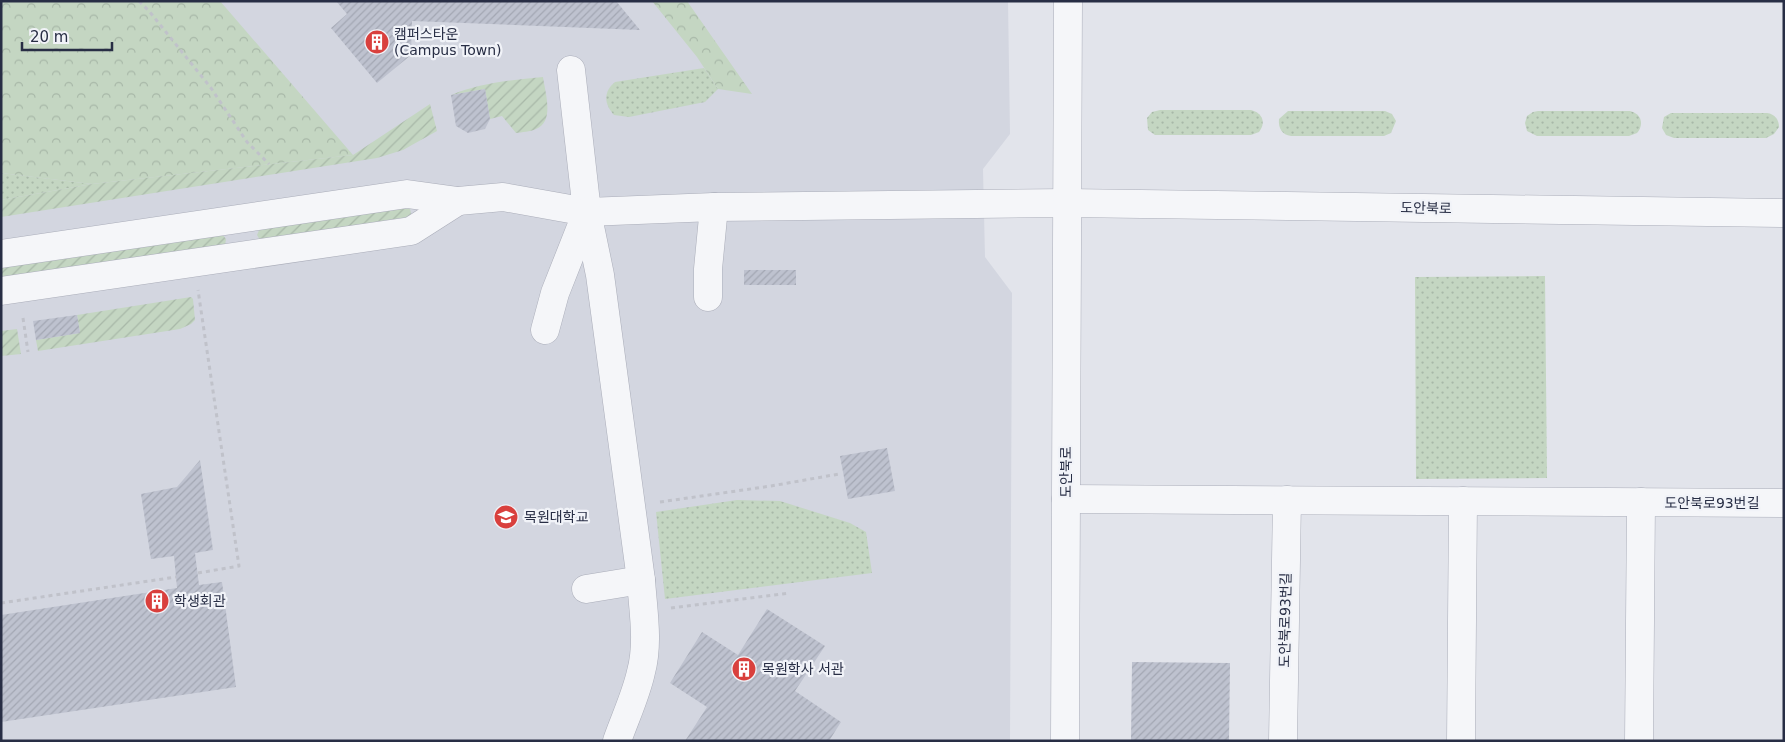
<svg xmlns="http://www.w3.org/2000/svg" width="1785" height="742" font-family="'DejaVu Sans','Noto Sans KR',sans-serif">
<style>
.built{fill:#d3d6e0}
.grass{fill:url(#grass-dots)}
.forest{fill:url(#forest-crowns)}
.garden{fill:url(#garden-furrows)}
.building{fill:url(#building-hatch)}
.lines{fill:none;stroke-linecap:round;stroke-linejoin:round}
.minor-casing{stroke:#aaadb9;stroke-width:29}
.path{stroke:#c0c2ca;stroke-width:3;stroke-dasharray:4 4;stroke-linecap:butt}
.minor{stroke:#f5f6f9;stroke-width:28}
.labels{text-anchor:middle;stroke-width:4.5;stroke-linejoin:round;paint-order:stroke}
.poi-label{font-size:14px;fill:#282e45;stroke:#f1f3f8;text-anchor:start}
.street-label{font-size:14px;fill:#282e45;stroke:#f1f3f8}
</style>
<defs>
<pattern id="grass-dots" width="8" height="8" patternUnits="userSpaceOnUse" patternTransform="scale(1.25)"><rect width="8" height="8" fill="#c4d6c2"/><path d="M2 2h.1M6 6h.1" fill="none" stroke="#a8b8a8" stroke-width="1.8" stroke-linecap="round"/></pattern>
<pattern id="forest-crowns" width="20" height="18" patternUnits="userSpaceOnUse" patternTransform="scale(1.25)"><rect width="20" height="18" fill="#c4d6c2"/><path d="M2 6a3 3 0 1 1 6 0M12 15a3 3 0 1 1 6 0" fill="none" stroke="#a8b8a8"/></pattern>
<pattern id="garden-furrows" width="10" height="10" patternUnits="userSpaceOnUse" patternTransform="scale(1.25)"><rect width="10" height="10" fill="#c4d6c2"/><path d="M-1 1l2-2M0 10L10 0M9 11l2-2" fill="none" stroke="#a8b8a8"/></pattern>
<pattern id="building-hatch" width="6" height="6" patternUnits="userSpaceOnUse" patternTransform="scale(1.25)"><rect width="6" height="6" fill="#bec2cf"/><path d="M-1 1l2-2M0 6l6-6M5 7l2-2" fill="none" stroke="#a3a7b3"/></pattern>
</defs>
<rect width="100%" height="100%" fill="#e2e4eb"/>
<polygon class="built" points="1,1 1008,1 1010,134 983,169 985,257 1012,293 1010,741 1,741"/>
<g class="grass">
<path d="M 704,68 L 718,89 L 705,102 L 629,117 L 614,115 C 604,104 603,92 615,82 Z"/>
<path d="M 1160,110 L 1251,110 C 1263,113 1266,123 1259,132 L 1251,135 L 1155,135 L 1148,130 L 1147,118 L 1152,112 Z"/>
<path d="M 1288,111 L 1385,111 L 1392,114 L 1396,121 L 1391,133 L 1384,136 L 1291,136 C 1282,135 1278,128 1279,119 Z"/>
<path d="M 1538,111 L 1630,111 C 1642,114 1644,125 1637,133 L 1629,136 L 1537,136 L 1527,131 L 1525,123 L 1527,116 L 1533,112 Z"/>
<path d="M 1671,113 L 1767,113 C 1775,114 1779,120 1779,127 L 1774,134 L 1766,138 L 1674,138 L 1666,135 L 1662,128 L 1664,117 Z"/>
<polygon points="1,173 92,184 1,200"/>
<polygon points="1545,276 1547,478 1416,479 1415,277"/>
<polygon points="737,500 780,501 850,523 866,532 872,573 665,599 656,512"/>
</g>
<g class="forest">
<polygon points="1,1 220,1 353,155 92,184 1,173"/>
<polygon points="652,1 687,1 752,94 718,89 697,57"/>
</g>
<g class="garden">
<path d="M 543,77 C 545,92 555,122 536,129 C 530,132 522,132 516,133 L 502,116 L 490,119 L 485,89 L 451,95 C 480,83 512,80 543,77 Z"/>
<polygon points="430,104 437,131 403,150 377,158 1,217 1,200 92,184 353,155"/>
<polygon points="403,205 410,208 411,214 409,217 260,240 257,235 260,228"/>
<polygon points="222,234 226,239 225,246 1,281 1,265"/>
<polygon points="191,297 193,299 195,320 191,324 180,329 38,351 36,340 80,333 77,315"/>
<polygon points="17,329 21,354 1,356 1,331"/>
</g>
<g class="building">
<polygon points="336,1 616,1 640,30 412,21 411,55 377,83 331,28 347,14"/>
<polygon points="485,89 490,119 485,129 468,133 456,126 451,95"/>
<rect x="744" y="270" width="52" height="15"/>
<polygon points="77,315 80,333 36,340 33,321"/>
<polygon points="887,448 895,491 848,499 840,456"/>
<polygon points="200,460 213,550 195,553 199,585 222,582 236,687 1,722 1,615 177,588 174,556 151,559 141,494 177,487"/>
<polygon points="767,609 825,646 795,691 841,722 829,741 763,741 760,739 758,741 685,741 707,707 670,683 702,632 738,655"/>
<polygon points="1132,662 1230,663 1229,741 1131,741"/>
</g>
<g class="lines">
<defs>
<g id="minor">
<path d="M 571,70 L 587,212 L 600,275 L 641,580 C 643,610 649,643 641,672 C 636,695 625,718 617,741"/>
<polyline points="1,254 407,194 458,201 503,197 587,212 714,207 1067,203 1784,213"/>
<polyline points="1,291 411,231 458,201"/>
<polyline points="708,297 708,269 714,207"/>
<polyline points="545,330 555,293 587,212"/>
<polyline points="1066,499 1784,503"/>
<polyline points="586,589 641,580"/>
<polyline points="1065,741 1068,1"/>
<polyline points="1283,741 1287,500"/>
<polyline points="1461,741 1463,501"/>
<polyline points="1639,741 1641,502"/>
</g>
</defs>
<use href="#minor" class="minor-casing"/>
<g class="path">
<polyline points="139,1 149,11 211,88 247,142 269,164"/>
<polyline points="23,318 28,352"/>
<polyline points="660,502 771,486 839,474"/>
<polyline points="198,573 239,566 198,290"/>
<polyline points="1,603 176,577"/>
<polyline points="671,608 790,593"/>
</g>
<use href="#minor" class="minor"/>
</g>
<defs>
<symbol id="building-disc" viewBox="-11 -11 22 22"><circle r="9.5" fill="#d9403d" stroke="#f1f3f8"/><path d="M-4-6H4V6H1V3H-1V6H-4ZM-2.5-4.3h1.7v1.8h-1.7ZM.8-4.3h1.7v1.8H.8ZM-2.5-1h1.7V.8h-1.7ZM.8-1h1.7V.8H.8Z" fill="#fff"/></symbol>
<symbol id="university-disc" viewBox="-11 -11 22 22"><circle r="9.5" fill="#d9403d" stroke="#f1f3f8"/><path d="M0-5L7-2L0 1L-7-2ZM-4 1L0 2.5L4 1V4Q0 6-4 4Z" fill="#fff"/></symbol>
</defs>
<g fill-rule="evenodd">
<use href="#building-disc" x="363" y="28" width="28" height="28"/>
<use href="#university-disc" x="492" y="503" width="28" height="28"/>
<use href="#building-disc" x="143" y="587" width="28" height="28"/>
<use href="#building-disc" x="730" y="655" width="28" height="28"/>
</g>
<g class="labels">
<g class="poi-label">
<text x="394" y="39">캠퍼스타운<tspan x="394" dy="16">(Campus Town)</tspan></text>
<text x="524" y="522">목원대학교</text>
<text x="174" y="606">학생회관</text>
<text x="762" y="674">목원학사 서관</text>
</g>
<g class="street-label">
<text transform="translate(1426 208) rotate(1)" y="5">도안북로</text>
<text transform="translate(1066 472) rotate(-90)" y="5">도안북로</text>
<text x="1712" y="508">도안북로93번길</text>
<text transform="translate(1285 620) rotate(-89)" y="5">도안북로93번길</text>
</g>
</g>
<rect width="1785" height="742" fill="none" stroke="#282e45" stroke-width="5"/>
<path d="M22 42v8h90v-8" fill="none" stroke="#282e45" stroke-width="2.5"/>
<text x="30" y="42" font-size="15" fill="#282e45" stroke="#f1f3f8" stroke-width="4" paint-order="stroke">20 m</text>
</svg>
